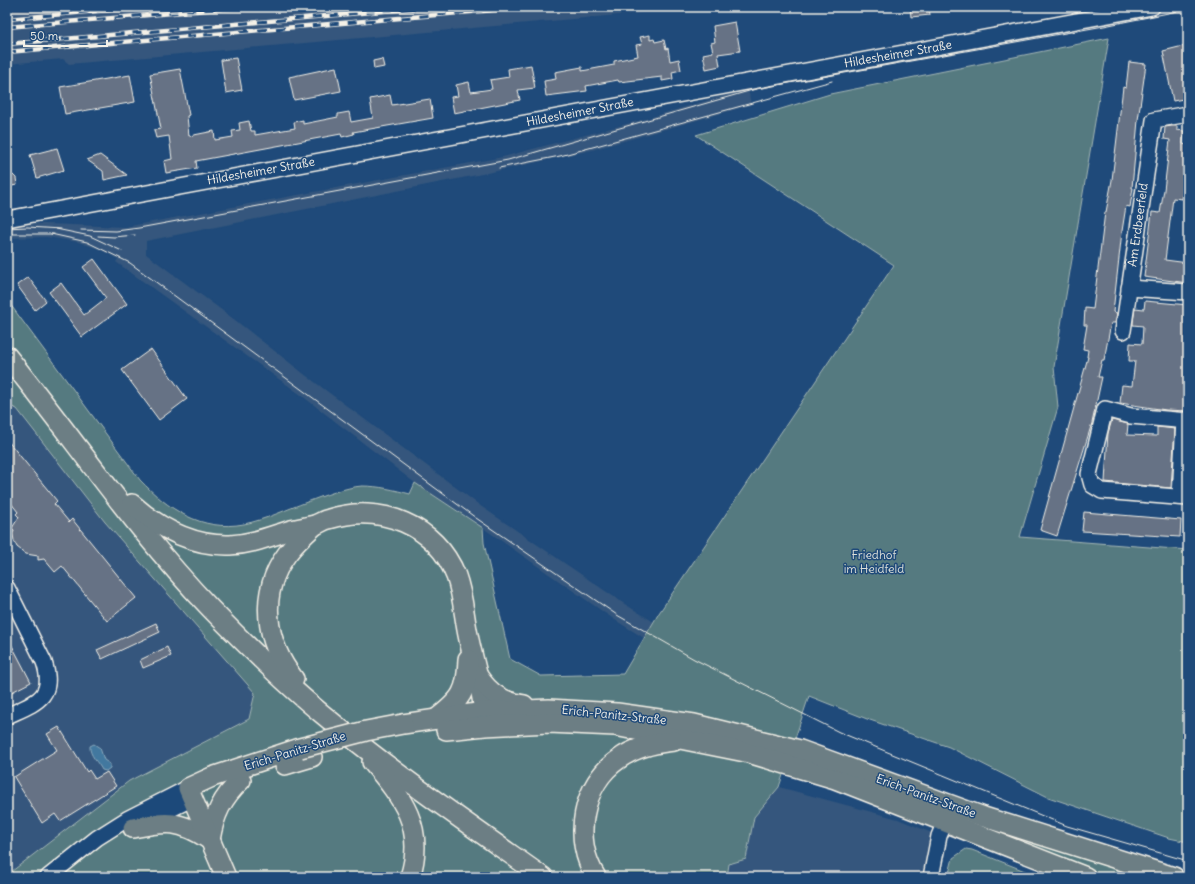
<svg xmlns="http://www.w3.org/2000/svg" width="1195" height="884" font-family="Delius,sans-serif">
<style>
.built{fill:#34567d}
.green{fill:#557a80;stroke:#a4b6b4}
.water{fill:#42789f;stroke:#89a8bc}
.building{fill:#667285;stroke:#f4f1e8}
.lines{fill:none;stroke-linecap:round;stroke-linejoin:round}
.minor-casing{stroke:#f4f1e8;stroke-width:18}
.major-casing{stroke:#f4f1e8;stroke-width:22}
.minor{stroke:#1f4a7a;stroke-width:15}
.major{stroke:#6c7e84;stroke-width:19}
.tram{stroke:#f4f1e8;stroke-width:1}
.rail-casing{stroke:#f4f1e8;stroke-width:4.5}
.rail{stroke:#1f4a7a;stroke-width:3;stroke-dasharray:9;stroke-linecap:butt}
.major-bridge-casing{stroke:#f4f1e8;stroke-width:22;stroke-linecap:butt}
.major-bridge{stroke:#6c7e84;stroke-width:19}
.labels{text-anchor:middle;stroke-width:3;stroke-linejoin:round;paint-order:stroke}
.street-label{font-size:12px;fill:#f4f1e8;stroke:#1f4a7a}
.park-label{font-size:12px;fill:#dcdfd8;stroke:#1f4a7a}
</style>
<rect width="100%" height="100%" fill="#1f4a7a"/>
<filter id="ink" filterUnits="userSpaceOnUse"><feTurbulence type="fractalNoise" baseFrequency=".025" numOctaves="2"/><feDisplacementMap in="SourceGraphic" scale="8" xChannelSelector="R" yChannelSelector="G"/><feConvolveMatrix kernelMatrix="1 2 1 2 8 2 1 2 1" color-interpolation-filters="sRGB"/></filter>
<g filter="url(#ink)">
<g class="built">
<polygon points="7,7 708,7 69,64 63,59 7,64"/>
<polygon points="748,88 751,105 592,150 497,171 146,241 146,254 235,320 308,377 482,507 623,603 654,622 644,638 615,620 473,521 415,483 297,392 116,262 118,259 99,249 78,242 47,237 7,238 7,225 20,223 125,227 503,157 645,119"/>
<polygon points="7,405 17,409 105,522 256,693 249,719 129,781 7,875"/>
<polygon points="779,787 898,819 939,836 931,877 727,877 729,864 746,859 754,817"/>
</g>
<g class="green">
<path d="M 1109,38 L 1054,367 L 1058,407 L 1020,537 L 1188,550 L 1188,842 L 1169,838 L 1048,797 L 949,747 L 867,719 L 809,696 L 779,787 L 754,817 L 746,859 L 729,864 L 727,877 L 7,877 L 7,875 L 129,781 L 249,719 L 255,693 L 105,522 L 17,409 L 7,405 L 7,300 L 140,480 C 168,509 201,532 244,524 C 265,520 287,509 307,502 C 323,496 346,487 362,486 C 379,486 395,490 410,494 L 415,483 L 483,528 L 484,543 L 510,659 L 541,676 L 623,674 L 659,613 L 894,265 L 696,135 L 830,94 Z"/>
<polygon points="978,815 1174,877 1086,877 972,832"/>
<polygon points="966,849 972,850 1040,877 948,877 953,858"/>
</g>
<path class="water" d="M 94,744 L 100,748 L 104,760 L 110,764 L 110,768 L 106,771 L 102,770 C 98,762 89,755 90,746 Z"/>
<g class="building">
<polygon points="910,7 929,7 930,15 911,17"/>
<polygon points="735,22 740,51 718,54 720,66 706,69 703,54 713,52 711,43 715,42 713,26"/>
<polygon points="650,35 650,40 654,39 655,42 664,40 666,49 668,48 670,61 679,59 681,70 672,72 673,79 662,81 662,77 619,82 618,80 586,86 587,91 546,96 544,81 556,79 555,72 582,67 582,71 614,65 614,61 638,56 636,45 642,44 640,37"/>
<polygon points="1183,46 1188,68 1188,98 1173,101 1163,51"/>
<polygon points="236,58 242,90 226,93 221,60"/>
<polygon points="382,59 384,67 374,69 373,61"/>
<polygon points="1129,62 1146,64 1138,120 1132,188 1133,188 1130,207 1126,206 1122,231 1113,312 1117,313 1115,323 1111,323 1104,360 1102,360 1098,377 1102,377 1092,423 1057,536 1040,530 1088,357 1087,357 1088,350 1083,349 1087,325 1084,325 1085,308 1093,309 1105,212 1106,212 1112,180 1123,87 1126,88"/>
<polygon points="531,65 535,88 518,90 520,100 454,113 451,97 458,96 456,85 469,82 471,92 492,89 490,80 509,77 508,69"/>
<polygon points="336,67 341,91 294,100 289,77"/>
<polygon points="180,69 189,115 187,116 189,136 214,131 215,140 233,137 232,131 240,130 239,123 249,121 251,131 255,131 255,135 295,128 294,122 303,120 303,124 338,117 338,114 349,112 351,122 373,118 370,99 390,95 392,105 430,99 433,118 353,132 354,134 342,137 341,134 196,161 197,168 166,173 164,161 172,159 169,136 156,138 154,130 161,129 150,74"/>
<polygon points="130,75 135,102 65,114 60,87"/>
<polygon points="1172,126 1177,126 1177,130 1184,131 1183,144 1187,145 1182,199 1173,198 1165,260 1188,263 1188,283 1144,277 1152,212 1160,213 1164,190 1170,140 1164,139 1165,127"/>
<polygon points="57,148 64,170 37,178 30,155"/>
<polygon points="100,155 127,175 104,180 103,171 87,160"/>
<polygon points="13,175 16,178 17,185 7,187 7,176"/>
<polygon points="94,259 127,304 82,337 49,292 61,283 84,315 106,298 83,267"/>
<polygon points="28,277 46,301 35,310 17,285"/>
<polygon points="1145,301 1188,305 1188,365 1186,365 1184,389 1188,389 1188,411 1166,410 1120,403 1122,385 1132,386 1135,361 1129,361 1130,343 1142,344 1143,326 1133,325 1133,322 1135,308 1144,309"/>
<polygon points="151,349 187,399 159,420 122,370"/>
<polygon points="1112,420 1128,424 1127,435 1157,436 1157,427 1175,429 1171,488 1105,482 1108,433"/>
<polygon points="7,440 57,501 54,504 69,522 72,519 136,598 107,621 62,566 55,572 44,559 38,560 38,556 26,554 17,547 14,541 13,534 14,530 12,528 19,517 16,514 18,512 7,498"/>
<polygon points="1084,512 1181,520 1180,537 1082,531"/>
<polygon points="156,623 160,632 102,659 97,650"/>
<polygon points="7,636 31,682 10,693 7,688"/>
<polygon points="167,647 171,656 143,668 140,660"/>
<polygon points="59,727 87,772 89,770 95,779 107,772 116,786 60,821 55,814 42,823 14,777 57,750 47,734"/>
</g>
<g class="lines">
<defs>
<g id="minor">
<polyline points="7,219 1152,7"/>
<polyline points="1129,288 1188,292"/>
<polyline points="1123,331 1154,120 1188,114"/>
<polyline points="1188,421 1131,416 1105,409 1089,474 1092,485 1102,491 1188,498"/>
<polyline points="1180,497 1184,420"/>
<path d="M 7,588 L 44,662 C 56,698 35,703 7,716"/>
<polyline points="141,824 193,798"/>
<polyline points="48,877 97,838 127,819 188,788"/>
<polyline points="931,877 939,836 949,813"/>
</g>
<g id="major">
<path d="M 7,356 C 75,440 136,531 211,609 C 246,645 282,681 321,713 C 392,772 468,824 543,877"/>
<path d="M 132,504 C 159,528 192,546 230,545 C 252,544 271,536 291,530 C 299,528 307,527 315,525 C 320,523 324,520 329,519 C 380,503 436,525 456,576 C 463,595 464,616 468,635 C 474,665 484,694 485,724"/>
<path d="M 478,676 C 490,694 503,702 524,705"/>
<path d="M 294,679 C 265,642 258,593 287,554 C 295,543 305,534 315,525"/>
<path d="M 436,719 C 462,699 467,692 468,659"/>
<polyline points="403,724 484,712 549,709 617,713 694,724 800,750 984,817 1174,877"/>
<polyline points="446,730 485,726 549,723 615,726 745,752 835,779 1086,877"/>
<path d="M 372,762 C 402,798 426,827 410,877"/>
<polyline points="285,765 312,757"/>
<path d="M 133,828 C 168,821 179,820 210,840"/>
<path d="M 210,840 C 214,815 222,798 241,780"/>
<polyline points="226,877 188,788 212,777 300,748"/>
<path d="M 596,877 C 572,840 582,784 619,759 C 635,747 655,743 674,741"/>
</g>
</defs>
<use href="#minor" class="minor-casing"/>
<use href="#major" class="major-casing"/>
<use href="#minor" class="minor"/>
<use href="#major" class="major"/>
<g class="tram">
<polyline points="499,168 560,156 832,81"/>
<polyline points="7,228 27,227 61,229"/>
<polyline points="56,229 90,236 122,251"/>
<polyline points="81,230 116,231 139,228 508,160 756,89 1104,26 1188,9"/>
<polyline points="8,234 54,234"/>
<polyline points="51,234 87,242 130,263 476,518 617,615 694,659 839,732 1067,826 1188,861"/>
<polyline points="98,236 114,237 135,235"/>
</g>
<defs>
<g id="rail">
<polyline points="7,19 143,7"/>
<polyline points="7,27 243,7"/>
<polyline points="7,44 429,7"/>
<polyline points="7,52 528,7"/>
</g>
</defs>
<use href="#rail" class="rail-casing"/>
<use href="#rail" class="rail"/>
<defs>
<polyline id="major-bridge" points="300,748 366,731 403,724"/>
</defs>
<use href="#major-bridge" class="major-bridge-casing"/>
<use href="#major-bridge" class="major-bridge"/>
</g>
</g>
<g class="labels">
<g class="street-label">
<text transform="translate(898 54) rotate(-10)" y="4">Hildesheimer Straße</text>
<text transform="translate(580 112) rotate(-11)" y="4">Hildesheimer Straße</text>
<text transform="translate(261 171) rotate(-10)" y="4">Hildesheimer Straße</text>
<text transform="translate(1138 225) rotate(-82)" y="4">Am Erdbeerfeld</text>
<text transform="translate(614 715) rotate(6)" y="4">Erich-Panitz-Straße</text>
<text transform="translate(295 751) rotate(-17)" y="4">Erich-Panitz-Straße</text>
<text transform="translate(926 796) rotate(20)" y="4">Erich-Panitz-Straße</text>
</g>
<g class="park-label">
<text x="874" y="559">Friedhof<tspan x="874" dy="14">im Heidfeld</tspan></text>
</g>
</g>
<rect width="1195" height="884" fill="none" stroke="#1f4a7a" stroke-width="24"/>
<rect x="12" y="12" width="1171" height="860" fill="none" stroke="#f4f1e8" stroke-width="1.5" filter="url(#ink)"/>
<path d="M24 40v6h83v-6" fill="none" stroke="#f4f1e8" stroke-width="2"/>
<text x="30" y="40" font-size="12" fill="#f4f1e8" stroke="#1f4a7a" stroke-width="3" paint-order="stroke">50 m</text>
</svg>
